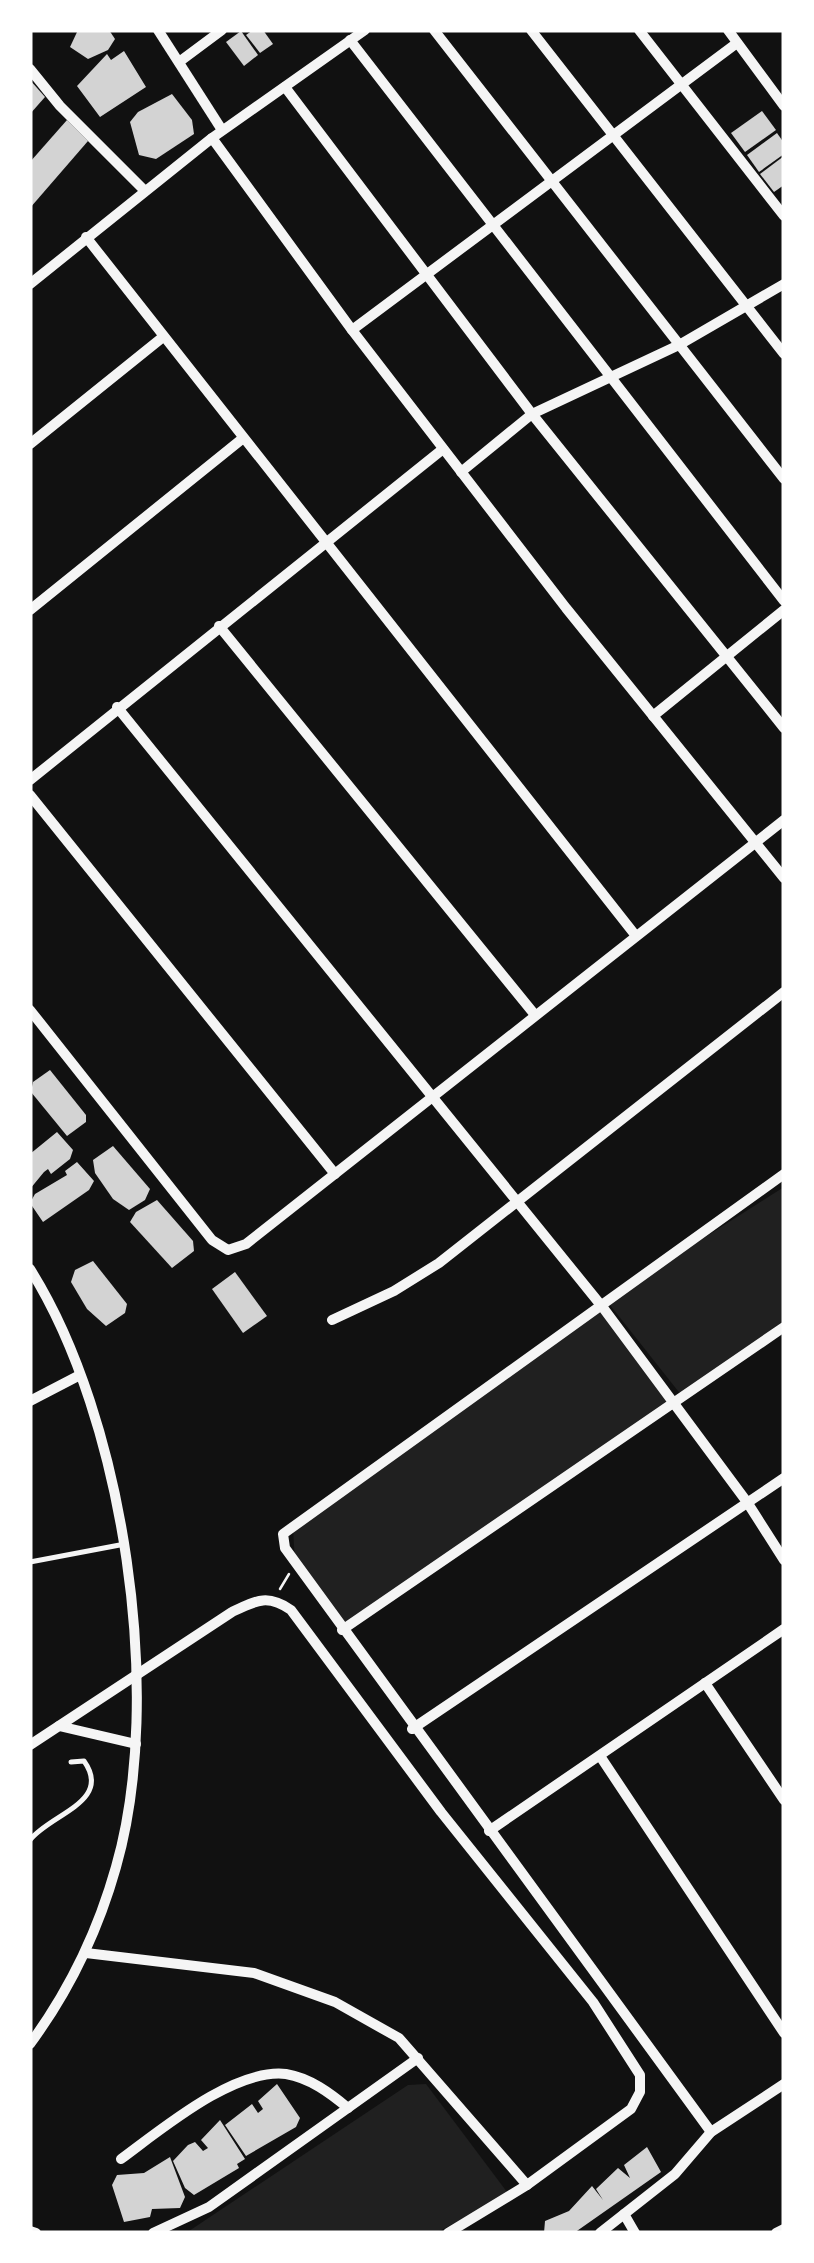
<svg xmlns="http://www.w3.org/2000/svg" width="814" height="2263" font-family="'Source Sans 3',sans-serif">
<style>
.green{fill:#202020}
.building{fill:#d3d3d3}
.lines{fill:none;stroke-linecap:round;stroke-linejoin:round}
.path{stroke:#f5f5f5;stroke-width:2.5}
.service{stroke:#f5f5f5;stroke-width:5}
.minor{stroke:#f5f5f5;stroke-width:10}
</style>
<rect width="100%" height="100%" fill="#111"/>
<g class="green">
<polygon points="784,1187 784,1327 682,1396 606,1300"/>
<polygon points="604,1309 674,1400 347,1626 295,1563 293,1527"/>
<polygon points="426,2084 507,2192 499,2199 436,2233 186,2233 408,2085"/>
</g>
<g class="building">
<polygon points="109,30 115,39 108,50 88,59 70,47 78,30"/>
<polygon points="253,30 263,30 273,44 260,53 246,35"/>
<polygon points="241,31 258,55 244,66 226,42"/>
<polygon points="124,51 146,87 100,117 77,86 107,54 111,60"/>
<polygon points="30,80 45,97 30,114"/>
<polygon points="172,94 192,120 194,134 156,159 139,155 130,122 138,112"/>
<polygon points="762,111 776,130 745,152 731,133"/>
<polygon points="67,120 88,141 30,208 30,162"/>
<polygon points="777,133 784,143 784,154 759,172 747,155"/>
<polygon points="784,156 784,185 774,192 760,174"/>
<polygon points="50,1070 86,1115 86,1122 67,1136 31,1092 33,1082"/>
<polygon points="57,1132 73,1150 70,1159 51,1174 48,1169 44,1172 30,1189 30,1154"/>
<polygon points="113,1146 150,1189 145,1200 129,1210 113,1199 95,1173 93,1160"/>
<polygon points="77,1162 94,1181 89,1190 43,1222 30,1203 35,1194 67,1175 65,1171"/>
<polygon points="157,1200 193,1241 194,1251 172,1268 130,1222 136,1212"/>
<polygon points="93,1261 127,1304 125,1313 106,1326 87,1309 71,1282 75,1270"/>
<polygon points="235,1272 267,1316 243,1333 212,1289"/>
<polygon points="277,2084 300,2118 296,2127 246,2156 225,2125 252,2104 258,2113 263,2109 258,2101"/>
<polygon points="220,2120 245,2159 237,2164 239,2168 194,2195 185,2188 173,2161 188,2145 195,2142 203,2151 208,2148 201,2140"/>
<polygon points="647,2147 661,2172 574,2233 544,2233 545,2221 569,2211 592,2186 603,2200 596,2189 618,2168 630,2178 624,2165"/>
<polygon points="170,2157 185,2197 180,2208 152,2209 150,2217 124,2222 112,2185 117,2175 144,2173"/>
</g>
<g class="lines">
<polyline class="path" points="280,1589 289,1574"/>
<g class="service">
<polyline points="30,1562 125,1544"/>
<path d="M 30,1840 C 50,1814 113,1802 84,1761 L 71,1762"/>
</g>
<g class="minor">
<polyline points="158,30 222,130"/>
<polyline points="434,30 784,479"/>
<polyline points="531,30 784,354"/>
<polyline points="639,30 784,216"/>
<polyline points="728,30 784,106"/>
<polyline points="350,40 784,601"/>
<polyline points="179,62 222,30"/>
<polyline points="30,69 60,106 144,190"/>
<polyline points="285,87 532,414 784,728"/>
<polyline points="212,138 352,330 566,608 784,878"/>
<polyline points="86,237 636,936"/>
<polyline points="30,284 212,138 365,30"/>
<polyline points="352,330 737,43"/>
<polyline points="30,444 163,337"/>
<polyline points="461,472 532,414 679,345 784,284"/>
<polyline points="30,610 242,439"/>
<polyline points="219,626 535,1015"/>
<polyline points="117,707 604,1309 747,1502 784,1560"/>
<polyline points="653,716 784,610"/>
<polyline points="30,780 443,449"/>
<polyline points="30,795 335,1174"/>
<polyline points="30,1010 212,1240 228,1250 246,1244 784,820"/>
<path d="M 30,1269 C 124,1418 165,1697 116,1867 C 98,1931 69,1991 30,2044"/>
<polyline points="332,1320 394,1291 439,1263 784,992"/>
<polyline points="30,1401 80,1375"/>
<polyline points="342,1630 784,1327"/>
<polyline points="705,1683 784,1800"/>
<polyline points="59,1726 136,1744"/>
<polyline points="412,1729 784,1478"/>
<path d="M 30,1745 L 232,1612 C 257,1600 268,1594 291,1610 L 441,1812 L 593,2002 L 640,2075 L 640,2092 L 631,2109 L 527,2185 L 448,2233"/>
<polyline points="600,1756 784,2033"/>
<polyline points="489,1831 784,1629"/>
<polyline points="86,1953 254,1973 335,2002 399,2038 527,2185"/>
<polyline points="711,2132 285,1548 283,1534 784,1174"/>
<path d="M 121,2159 C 162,2129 234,2068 286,2074 C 310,2078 330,2093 348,2108"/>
<polyline points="624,2214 635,2233"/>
<polyline points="30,2231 36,2233"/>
<polyline points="153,2233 209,2207 418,2058"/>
<polyline points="600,2233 675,2174 711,2132 784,2084"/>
<polyline points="776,2233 784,2229"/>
</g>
</g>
<rect width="814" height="2263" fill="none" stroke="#ffffff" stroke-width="65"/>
</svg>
